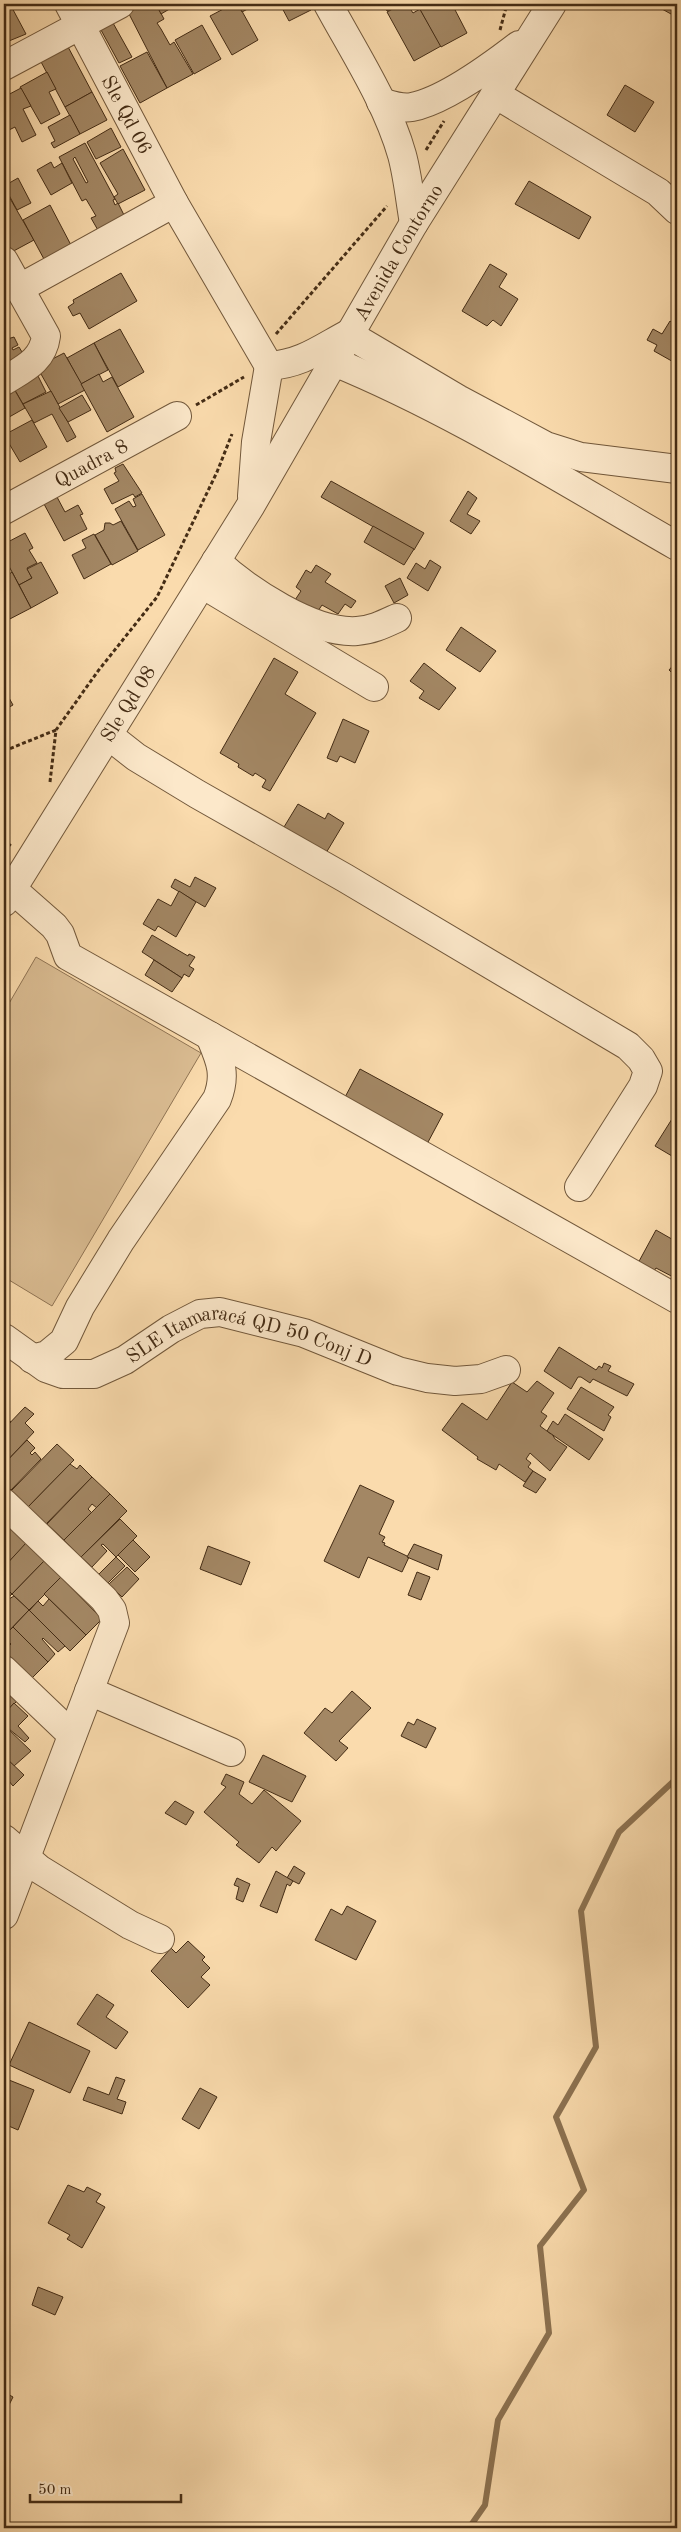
<svg xmlns="http://www.w3.org/2000/svg" width="681" height="2532" font-family="'Old Standard TT',serif">
<style>
.green{fill:#dbbd93;stroke:#907454}
.lines{fill:none;stroke-linecap:round;stroke-linejoin:round}
.stream{stroke:#8c7251;stroke-width:6}
.building{fill:#a38764;stroke:#442c15;fill-rule:evenodd}
.minor-casing{stroke:#72583b;stroke-width:30}
.path{stroke:#442c15;stroke-width:3;stroke-dasharray:4 2.5;stroke-linecap:butt}
.minor{stroke:#fce8ca;stroke-width:28}
.labels{text-anchor:middle;stroke-width:4;stroke-linejoin:round;paint-order:stroke}
.street-label{font-size:20px;fill:#442c15;stroke:#fce8ca}
</style>
<rect width="100%" height="100%" fill="#fadbad"/>
<filter id="stains"><feTurbulence type="fractalNoise" baseFrequency=".004" numOctaves="4"/><feColorMatrix values="0 0 0 0 .2 0 0 0 0 .09 0 0 0 0 .02 0 0 0 .5 -.17"/></filter>
<radialGradient id="worn" r=".72"><stop offset=".6" stop-color="#630" stop-opacity="0"/><stop offset="1" stop-color="#630" stop-opacity=".3"/></radialGradient>
<polygon class="green" points="36,957 201,1053 52,1306 4,1277 4,1012"/>
<g class="lines">
<polyline class="stream" points="469,2528 485,2505 498,2420 549,2333 540,2246 584,2190 556,2117 596,2047 581,1911 619,1832 677,1778"/>
</g>
<g class="building">
<polygon points="4,4 10,4 26,34 4,43"/>
<polygon points="146,4 156,4 164,19 157,23 161,29 170,45 174,42 193,74 167,88 128,12"/>
<polygon points="156,4 178,4 161,14"/>
<polygon points="233,4 238,4 258,40 232,55 210,16"/>
<polygon points="238,4 257,4 242,12"/>
<polygon points="280,4 307,4 311,10 289,21"/>
<polygon points="383,4 401,4 387,11"/>
<polygon points="402,4 407,4 413,13 420,9 441,46 414,61 387,12"/>
<polygon points="417,4 452,4 467,33 441,47"/>
<polygon points="653,4 676,4 671,14"/>
<polygon points="113,23 132,57 119,63 101,30"/>
<polygon points="202,25 221,59 194,74 175,40"/>
<polygon points="67,45 92,92 65,107 40,60"/>
<polygon points="147,52 167,88 140,103 120,66"/>
<polygon points="47,72 56,89 49,92 60,114 41,124 20,87"/>
<polygon points="625,85 654,102 635,132 607,115"/>
<polygon points="21,88 31,106 23,109 36,135 22,142 15,127 9,130 4,120 4,97"/>
<polygon points="92,92 107,120 80,134 65,107"/>
<polygon points="70,115 80,134 54,148 51,143 55,141 48,127"/>
<polygon points="4,120 8,134 4,136"/>
<polygon points="111,128 121,147 96,159 87,142"/>
<path d="M 85,143 L 115,199 L 113,200 L 115,205 L 118,203 L 125,217 L 99,232 L 91,218 L 96,216 L 86,199 L 82,201 L 59,157 ZM 75,157 L 88,182 L 86,183 L 73,159 Z"/>
<polygon points="123,149 145,190 118,204 114,197 118,194 100,163"/>
<polygon points="51,162 54,168 62,163 72,183 51,195 37,170"/>
<polygon points="18,178 31,203 17,210 4,186"/>
<polygon points="529,181 591,217 579,239 515,204"/>
<polygon points="4,188 34,240 8,254 4,247"/>
<polygon points="50,205 72,247 45,261 23,220"/>
<polygon points="490,264 507,274 499,287 518,299 501,326 493,320 487,326 462,311"/>
<polygon points="121,273 137,301 89,329 80,313 73,316 68,307 74,303 73,300"/>
<polygon points="670,321 677,326 677,364 654,351 657,345 647,340 653,329 662,334"/>
<polygon points="120,329 144,372 118,387 94,343"/>
<polygon points="14,337 18,345 12,348 13,350 19,347 25,357 4,368 4,340"/>
<polygon points="94,343 108,370 81,384 67,358"/>
<polygon points="64,353 85,390 58,404 37,367"/>
<polygon points="37,374 46,392 23,404 13,387"/>
<polygon points="99,374 103,382 112,377 134,417 107,432 81,384"/>
<polygon points="13,387 25,408 4,420 4,392"/>
<polygon points="51,391 76,437 67,442 52,414 34,423 23,404"/>
<polygon points="82,395 91,410 68,422 59,408"/>
<polygon points="32,420 47,447 20,462 4,435"/>
<polygon points="123,464 142,493 135,497 133,494 112,504 104,489 119,481 114,473 116,472 115,468"/>
<polygon points="331,481 424,533 414,550 321,497"/>
<polygon points="468,491 477,498 467,514 480,521 471,534 450,521"/>
<polygon points="142,494 165,535 138,550 115,509 129,501 133,507 136,506 133,499"/>
<polygon points="57,497 65,512 78,505 83,514 80,515 87,529 64,541 44,504"/>
<polygon points="121,521 138,551 112,565 95,535 104,530 105,523 110,523 113,525"/>
<polygon points="373,526 414,549 404,565 364,542"/>
<polygon points="25,533 33,548 29,550 37,563 27,568 32,578 19,585 4,557 4,544"/>
<polygon points="94,534 111,564 84,579 72,555 86,548 82,540"/>
<polygon points="430,560 441,567 428,591 407,578 416,563 425,569"/>
<polygon points="41,562 58,593 31,608 19,585 32,578 27,569"/>
<polygon points="316,565 331,574 325,582 356,601 351,608 345,604 338,614 322,605 314,617 293,603 301,591 296,587 306,570 311,573"/>
<polygon points="12,572 31,608 4,622 4,598 7,596 4,594 4,578"/>
<polygon points="400,578 408,595 394,603 385,586"/>
<polygon points="461,627 496,651 480,672 446,650"/>
<polygon points="274,658 298,672 285,694 316,713 270,791 262,787 266,780 255,773 253,776 238,767 239,764 220,753"/>
<polygon points="677,661 677,678 669,670"/>
<polygon points="424,663 456,688 439,710 419,698 424,691 410,681"/>
<polygon points="4,689 13,705 4,710"/>
<polygon points="343,719 369,731 355,763 340,756 337,762 327,758"/>
<polygon points="298,804 325,819 328,813 344,823 326,853 284,827"/>
<polygon points="195,877 216,888 205,907 171,887 175,879 190,887"/>
<polygon points="179,891 196,902 176,937 158,926 155,931 143,924 158,899 171,906"/>
<polygon points="152,935 188,956 189,954 195,957 189,966 194,969 189,977 184,974 182,978 142,952"/>
<polygon points="154,960 182,978 172,992 145,975"/>
<polygon points="360,1069 443,1114 427,1144 344,1099"/>
<polygon points="677,1111 677,1159 655,1146"/>
<polygon points="656,1230 677,1242 677,1279 656,1268 652,1274 637,1265"/>
<polygon points="559,1347 596,1370 599,1366 602,1368 604,1363 611,1366 608,1371 634,1384 627,1396 593,1379 590,1383 581,1377 578,1377 571,1389 544,1371"/>
<polygon points="537,1381 554,1393 541,1412 547,1416 540,1426 551,1434 551,1432 555,1439 567,1447 550,1471 530,1453 526,1459 531,1463 528,1467 533,1471 525,1482 499,1464 496,1470 477,1459 478,1457 442,1430 462,1403 487,1420 512,1382 527,1392"/>
<polygon points="581,1387 614,1407 608,1415 611,1417 604,1431 567,1409"/>
<polygon points="25,1407 34,1414 25,1423 34,1432 4,1464 4,1429"/>
<polygon points="565,1414 603,1439 589,1460 547,1431 553,1421 558,1425"/>
<polygon points="4,1416 11,1422 4,1429"/>
<polygon points="27,1440 35,1448 30,1453 32,1455 35,1452 41,1459 11,1490 4,1483 4,1464"/>
<polygon points="57,1444 74,1460 28,1507 11,1491"/>
<polygon points="70,1464 77,1469 80,1465 92,1477 46,1524 28,1507"/>
<polygon points="533,1471 546,1479 536,1493 523,1486"/>
<polygon points="92,1477 110,1494 97,1508 92,1504 88,1509 92,1513 64,1540 47,1524"/>
<polygon points="360,1485 394,1501 379,1534 385,1537 382,1542 385,1543 384,1545 409,1557 402,1572 368,1557 359,1578 324,1561"/>
<polygon points="110,1494 127,1511 81,1557 64,1540"/>
<polygon points="120,1519 137,1536 116,1557 103,1544 101,1545 107,1551 92,1567 81,1557"/>
<polygon points="11,1526 28,1542 4,1567 4,1533"/>
<polygon points="133,1540 150,1557 135,1572 118,1555"/>
<polygon points="26,1543 44,1561 12,1594 4,1586 4,1567"/>
<polygon points="414,1544 442,1555 438,1570 407,1557"/>
<polygon points="208,1546 250,1562 241,1585 200,1569"/>
<polygon points="116,1557 125,1566 108,1583 99,1574"/>
<polygon points="46,1559 64,1575 29,1610 12,1594"/>
<polygon points="127,1567 139,1579 122,1597 109,1584"/>
<polygon points="417,1572 430,1577 421,1600 408,1595"/>
<polygon points="61,1577 102,1619 86,1635 44,1594"/>
<polygon points="4,1586 12,1594 4,1602"/>
<polygon points="14,1596 29,1610 4,1636 4,1602"/>
<polygon points="49,1599 86,1635 70,1651 29,1611 38,1601 43,1606"/>
<polygon points="29,1610 65,1646 58,1652 43,1638 42,1639 55,1654 48,1662 13,1627"/>
<polygon points="13,1627 48,1662 32,1678 4,1651 11,1644 10,1643 4,1649 4,1636"/>
<polygon points="4,1684 19,1699 4,1714"/>
<polygon points="352,1691 371,1708 339,1741 348,1748 336,1761 304,1733 325,1708 332,1713"/>
<polygon points="14,1703 28,1716 18,1726 29,1738 25,1742 4,1725 4,1714"/>
<polygon points="417,1719 436,1728 426,1748 401,1736 408,1722 414,1725"/>
<polygon points="4,1725 31,1751 14,1766 4,1756"/>
<polygon points="263,1755 306,1776 292,1802 249,1782"/>
<polygon points="4,1756 24,1775 13,1786 8,1780 4,1785"/>
<polygon points="226,1774 244,1782 239,1794 252,1804 264,1790 301,1821 276,1851 272,1847 259,1863 236,1845 239,1842 204,1812 226,1787 221,1784"/>
<polygon points="175,1801 194,1812 186,1825 165,1813"/>
<polygon points="294,1866 305,1873 299,1884 287,1878"/>
<polygon points="276,1871 293,1881 290,1886 287,1884 277,1913 260,1906"/>
<polygon points="237,1878 250,1884 243,1902 236,1899 239,1887 234,1885"/>
<polygon points="347,1906 376,1921 356,1960 315,1940 331,1909 342,1915"/>
<polygon points="188,1941 205,1957 202,1960 210,1968 201,1977 210,1985 188,2008 151,1971 171,1948 176,1953"/>
<polygon points="97,1994 114,2005 106,2017 128,2032 116,2049 77,2024"/>
<polygon points="29,2022 90,2051 70,2093 9,2065"/>
<polygon points="116,2077 125,2080 117,2099 126,2102 122,2114 83,2100 88,2087 109,2095"/>
<polygon points="4,2078 34,2090 18,2130 4,2124"/>
<polygon points="200,2088 217,2097 199,2129 182,2119"/>
<polygon points="68,2185 84,2192 87,2187 101,2194 96,2202 105,2207 82,2248 67,2239 70,2235 48,2223"/>
<polygon points="38,2287 63,2297 55,2315 32,2305"/>
<polygon points="4,2392 13,2397 9,2405 4,2402"/>
</g>
<g class="lines">
<defs>
<g id="minor">
<path id="s1" d="M 69,4 L 174,203 L 269,366"/>
<path d="M 328,4 C 354,52 387,102 402,155 C 408,177 410,201 414,223"/>
<polyline points="4,66 120,4"/>
<polyline points="495,94 658,192 677,210"/>
<path d="M 381,102 C 391,105 401,109 412,107 C 444,101 493,65 519,45"/>
<path d="M 4,261 L 46,336 C 43,361 23,369 4,381"/>
<polyline points="20,288 174,203"/>
<path d="M 332,361 C 452,410 565,482 677,546"/>
<path d="M 252,496 L 256,442 L 269,366 C 301,364 320,349 348,334 L 458,399 L 546,446 L 581,457 L 677,469"/>
<path id="s2" d="M 4,510 L 177,416"/>
<path d="M 216,561 C 247,590 313,634 357,631 C 372,630 384,624 397,618"/>
<polyline points="202,584 374,687"/>
<polyline points="108,735 136,757 197,794 345,878 628,1046 641,1059 648,1071 643,1086 579,1187"/>
<polyline points="12,889 54,926 60,934 68,956 677,1299"/>
<path id="s3" d="M 4,902 L 251,505 L 414,223 L 552,4"/>
<path id="s4" d="M 4,1338 L 46,1368 L 63,1374 L 94,1374 L 125,1360 L 171,1329 L 200,1314 L 220,1312 L 304,1333 L 398,1371 L 427,1378 L 455,1381 L 481,1379 L 506,1370"/>
<path d="M 32,1359 L 47,1355 L 64,1341 L 80,1307 L 121,1240 L 217,1099 C 227,1074 220,1060 210,1036"/>
<polyline points="4,1503 104,1599 112,1610 115,1623 4,1915"/>
<polyline points="4,1670 72,1735"/>
<polyline points="89,1691 231,1752"/>
<polyline points="4,1839 39,1869 130,1925 160,1939"/>
</g>
</defs>
<use href="#minor" class="minor-casing"/>
<g class="path">
<polyline points="500,30 507,4"/>
<polyline points="426,150 444,121"/>
<polyline points="276,334 387,206"/>
<polyline points="196,405 244,377"/>
<polyline points="4,751 56,730"/>
<polyline points="50,782 56,730 98,671 157,597 217,472 232,434"/>
<polyline points="4,852 12,842"/>
</g>
<use href="#minor" class="minor"/>
</g>
<g class="labels">
<g class="street-label">
<text dy="7" stroke="none"><textPath href="#s1" startOffset="125">Sle Qd 06</textPath></text>
<text dy="7" stroke="none"><textPath href="#s3" startOffset="760">Avenida Contorno</textPath></text>
<text dy="7" stroke="none"><textPath href="#s2" startOffset="99">Quadra 8</textPath></text>
<text dy="7" stroke="none"><textPath href="#s3" startOffset="234">Sle Qd 08</textPath></text>
<text dy="7" stroke="none"><textPath href="#s4" startOffset="270">SLE Itamaracá QD 50 Conj D</textPath></text>
</g>
</g>
<rect width="681" height="2532" fill="none" stroke="#fadbad" stroke-width="20"/>
<rect x="5" y="5" width="671" height="2522" fill="none" stroke="#442c15" stroke-width="2.5"/>
<rect x="10" y="10" width="661" height="2512" fill="none" stroke="#442c15"/>
<path d="M30 2494v8h151v-8" fill="none" stroke="#442c15" stroke-width="2.5"/>
<text x="38" y="2494" font-size="15" fill="#442c15" stroke="#fce8ca" stroke-width="4" paint-order="stroke">50 m</text>
<rect width="100%" height="100%" filter="url(#stains)"/>
<rect width="100%" height="100%" fill="url(#worn)"/>
</svg>
